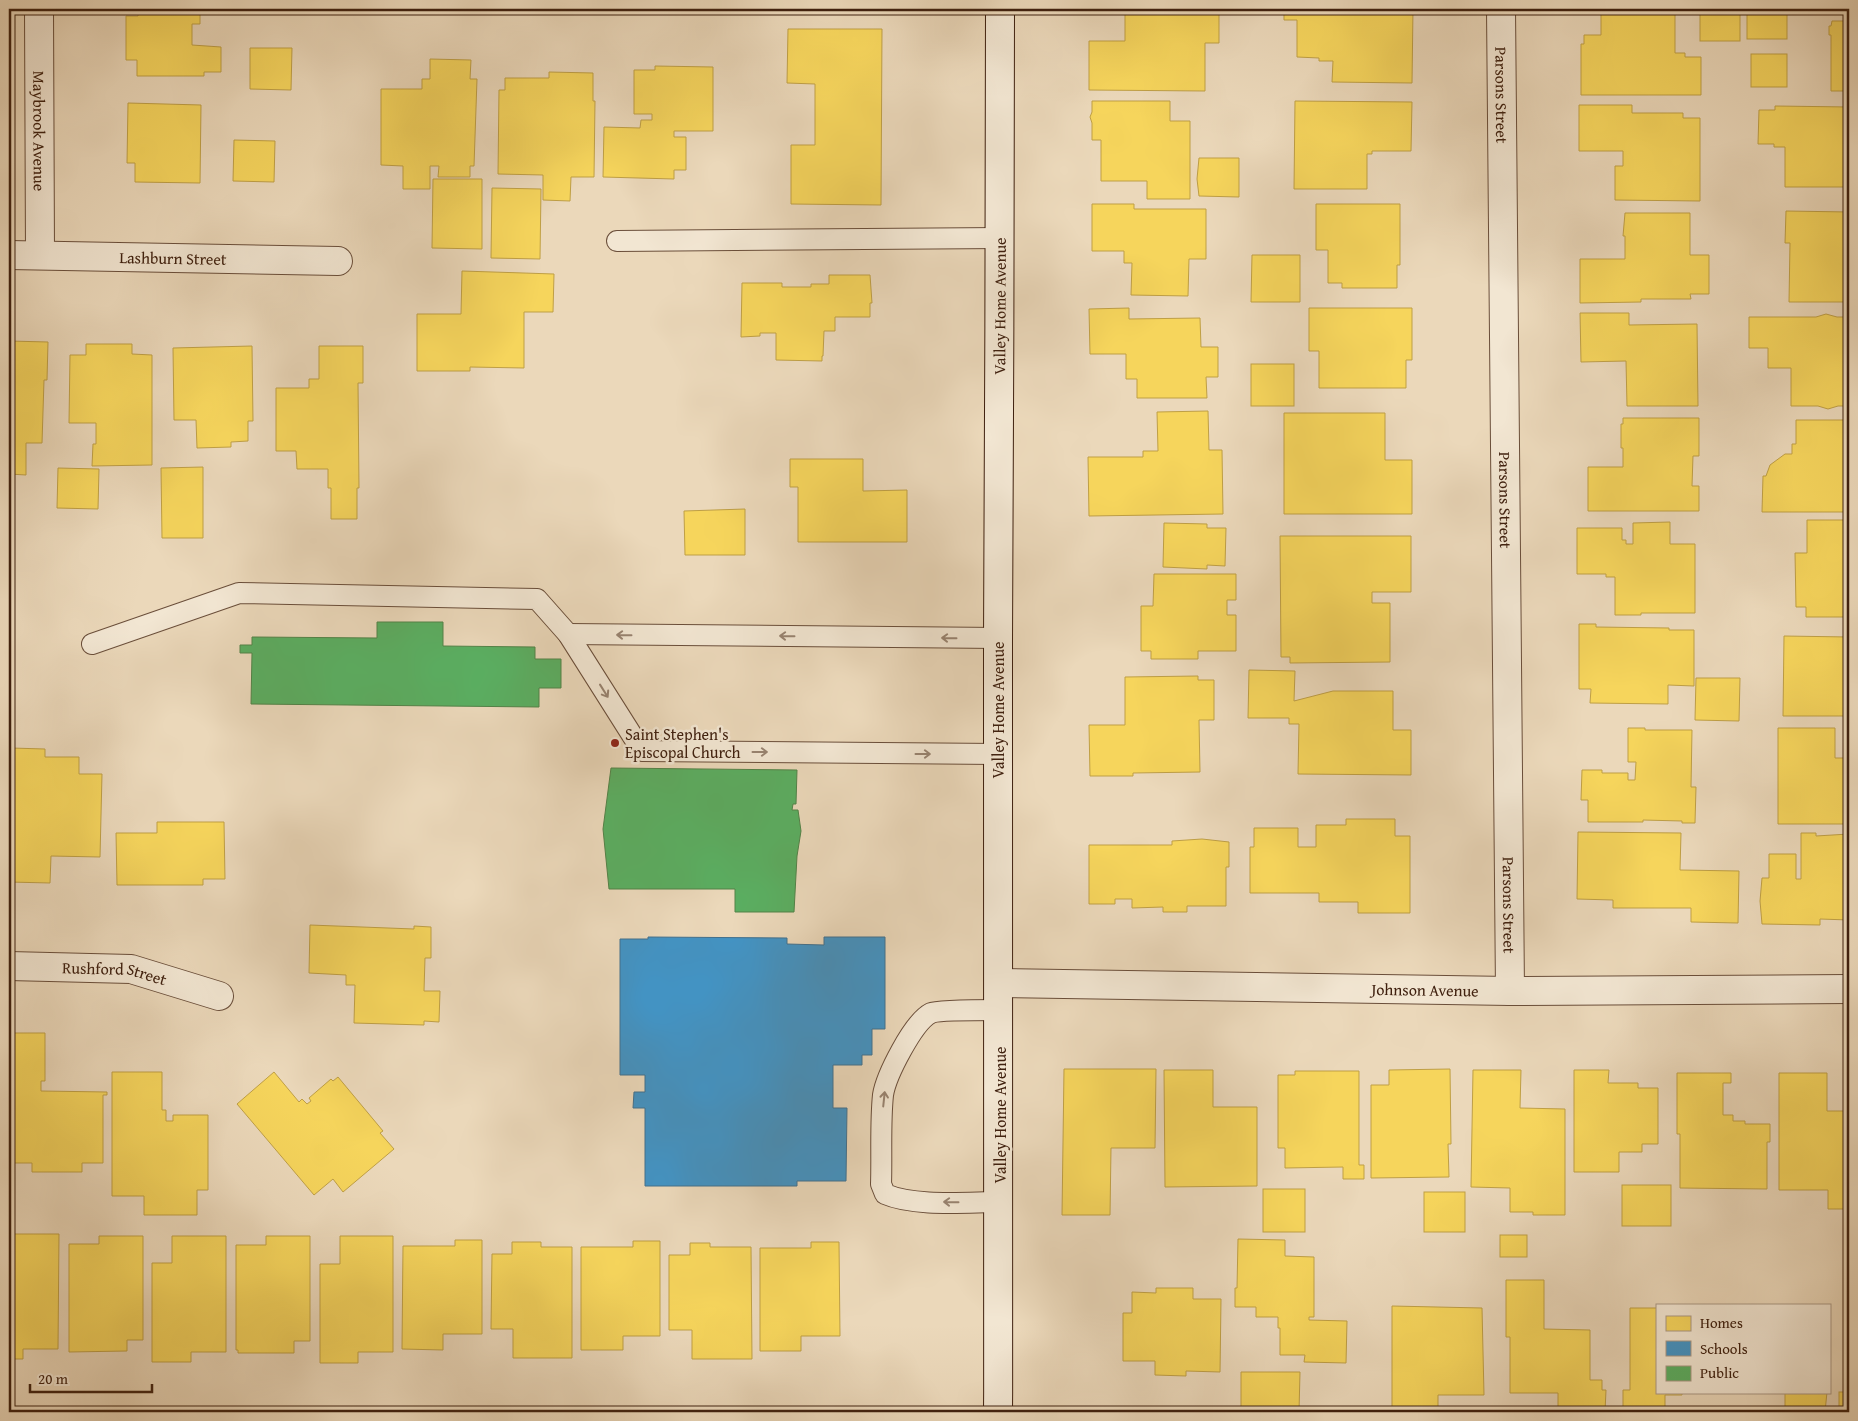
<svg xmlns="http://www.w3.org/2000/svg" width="1858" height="1421" font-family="'Gentium Book Plus',serif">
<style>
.homes{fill:#f6d55c;stroke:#bf9f45}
.schools{fill:#4393c3;stroke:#42708d}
.public{fill:#5aae61;stroke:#528348}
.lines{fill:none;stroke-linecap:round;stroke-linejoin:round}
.lane-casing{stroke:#6a4e3a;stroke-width:22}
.street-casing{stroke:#6a4e3a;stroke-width:30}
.secondary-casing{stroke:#3f200f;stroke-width:30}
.lane{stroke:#f2e6d2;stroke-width:20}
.street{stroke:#f2e6d2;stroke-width:28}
.secondary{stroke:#f2e6d2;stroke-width:28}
.oneway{stroke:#988370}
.poi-dot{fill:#8f2418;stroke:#f2e6d2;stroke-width:2}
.labels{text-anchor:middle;stroke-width:5;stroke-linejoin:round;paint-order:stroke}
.street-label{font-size:16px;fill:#3f200f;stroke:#f2e6d2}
.poi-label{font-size:16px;fill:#3f200f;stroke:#f2e6d2;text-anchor:start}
</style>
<rect width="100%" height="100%" fill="#ebd8ba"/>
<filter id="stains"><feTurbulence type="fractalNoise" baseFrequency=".004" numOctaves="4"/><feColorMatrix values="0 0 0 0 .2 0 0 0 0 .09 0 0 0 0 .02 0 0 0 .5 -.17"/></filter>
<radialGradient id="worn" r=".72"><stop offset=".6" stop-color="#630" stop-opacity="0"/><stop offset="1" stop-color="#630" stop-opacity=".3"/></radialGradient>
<g class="homes">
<polygon points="138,9 200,9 200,24 192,24 192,45 221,47 221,72 204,72 204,76 137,76 137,60 126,60 126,16 138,16"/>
<polygon points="1125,9 1219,9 1219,43 1205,43 1205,91 1089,90 1089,41 1125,41"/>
<polygon points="1284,9 1413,9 1412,83 1332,82 1333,61 1319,61 1319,58 1297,57 1297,20 1284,20"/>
<rect x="1700" y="9" width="40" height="32"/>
<rect x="1747" y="9" width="40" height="30"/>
<polygon points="1601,10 1666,10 1666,13 1675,13 1675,53 1685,53 1685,57 1701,57 1701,95 1581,95 1581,44 1584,44 1584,35 1601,35"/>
<polygon points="1832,21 1849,21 1849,91 1831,91 1831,35 1829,35 1829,26 1831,26"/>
<polygon points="788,29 882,29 881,205 791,204 791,145 815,145 815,84 787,83"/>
<polygon points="250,48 292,48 291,90 250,89"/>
<rect x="1751" y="54" width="36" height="33"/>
<polygon points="430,59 471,60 470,79 477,79 474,166 470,166 470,177 438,177 439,166 430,166 430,189 403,189 403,166 381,165 381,89 422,89 422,79 430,79"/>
<polygon points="655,66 713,67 713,131 674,131 674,137 686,137 686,170 674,170 674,179 603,177 604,127 640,128 641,120 652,120 652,114 634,114 634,70 655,70"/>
<polygon points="549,72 593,73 593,101 595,101 594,177 571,177 570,201 543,200 543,175 498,174 499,90 505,90 505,78 549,78"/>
<polygon points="1092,101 1170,101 1170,121 1190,121 1190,199 1147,199 1147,181 1101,181 1101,140 1092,140 1092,123 1090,117 1092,112"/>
<polygon points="1295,101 1412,102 1411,151 1372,151 1372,154 1367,154 1367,189 1294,189"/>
<polygon points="128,103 201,105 200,183 135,182 135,163 127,163"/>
<polygon points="1579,105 1632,105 1632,113 1683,113 1683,118 1700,118 1700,201 1615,200 1615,166 1623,166 1623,151 1579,151"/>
<polygon points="1775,106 1849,107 1849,187 1785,187 1785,147 1774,147 1774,144 1758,144 1759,110 1775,110"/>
<polygon points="234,140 275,141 274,182 233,181"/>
<polygon points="1199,158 1239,158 1239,197 1199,196 1197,179"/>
<polygon points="433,179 482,179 482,249 432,248"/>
<polygon points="492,188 541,189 540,259 491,258"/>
<polygon points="1092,204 1134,204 1134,209 1206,209 1206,259 1189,259 1188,296 1131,295 1132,263 1124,263 1124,251 1092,251"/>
<polygon points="1316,204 1400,204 1400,265 1397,265 1397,288 1342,288 1342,283 1328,283 1328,250 1316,250"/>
<polygon points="1786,211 1849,212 1849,302 1789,302 1790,243 1785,243"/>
<polygon points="1625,213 1690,213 1690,255 1709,255 1709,294 1690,294 1691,299 1641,299 1641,302 1580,303 1580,259 1625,259 1625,236 1623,236"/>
<polygon points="1252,255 1300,255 1300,302 1251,302"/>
<polygon points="462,271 554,274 553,312 524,312 524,368 470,367 470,371 417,371 417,314 461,314"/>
<polygon points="829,275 870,275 872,303 870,303 870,317 835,317 835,331 824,331 823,356 822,356 822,361 776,360 776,333 760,333 760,336 741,337 742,283 782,283 782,287 811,287 811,284 829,284"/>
<polygon points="1129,308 1129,319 1200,318 1201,347 1218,347 1218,377 1206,377 1207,398 1137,398 1137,379 1126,379 1126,354 1090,354 1089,309"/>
<polygon points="1309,308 1412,308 1412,360 1406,360 1406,388 1319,388 1319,351 1309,351"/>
<polygon points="1580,313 1629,313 1629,325 1697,324 1698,406 1627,406 1626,361 1581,362"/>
<polygon points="1826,314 1837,317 1849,317 1849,406 1838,406 1828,409 1818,406 1791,406 1791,368 1768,368 1768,348 1749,348 1749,317 1816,317"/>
<polygon points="9,341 48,342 47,380 44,380 42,443 26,443 26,475 9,474"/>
<polygon points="86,344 132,344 132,354 152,355 152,465 92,466 93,444 96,444 96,423 69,423 70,355 86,355"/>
<polygon points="252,346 253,421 248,421 248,441 231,442 231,447 197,448 196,420 174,420 173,348"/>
<polygon points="319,346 363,346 363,383 358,383 359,488 357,488 357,519 331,519 331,488 328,488 328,469 297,469 296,451 276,451 276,388 309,388 309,379 319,379"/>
<rect x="1251" y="364" width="43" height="42"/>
<polygon points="1208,411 1209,450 1222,450 1223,514 1089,516 1088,457 1143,457 1143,451 1158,451 1157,412"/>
<polygon points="1284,413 1385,413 1385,460 1412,460 1412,514 1284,514"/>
<polygon points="1623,418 1699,418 1699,456 1693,456 1692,486 1699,486 1699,511 1588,511 1588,467 1623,467 1623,448 1621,448 1621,424 1623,424"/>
<polygon points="1796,420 1849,420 1849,512 1762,512 1763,476 1766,476 1770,465 1785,454 1792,454 1792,444 1796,444"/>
<polygon points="790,459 863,459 863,491 907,490 907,542 798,542 798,487 790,487"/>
<polygon points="203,467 203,538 162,538 161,468"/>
<polygon points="58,468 99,469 98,509 57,508"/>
<polygon points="745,509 745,555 685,555 684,511"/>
<polygon points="1807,520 1849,520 1849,617 1806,617 1806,607 1796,607 1795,553 1807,553"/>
<polygon points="1670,522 1670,544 1695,544 1695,613 1641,613 1641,615 1615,615 1615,577 1606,577 1606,574 1577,574 1577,528 1622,528 1622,540 1626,540 1626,544 1633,544 1633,523"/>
<polygon points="1164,523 1207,524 1207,528 1226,528 1225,566 1207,565 1207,569 1163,567"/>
<polygon points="1280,536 1411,536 1411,592 1372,592 1372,603 1390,603 1390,662 1290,663 1290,657 1281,657"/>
<polygon points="1154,574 1236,574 1236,600 1227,600 1227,615 1236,615 1236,651 1198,651 1198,659 1151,659 1151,651 1141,651 1141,606 1153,606"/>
<polygon points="1579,624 1596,624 1596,627 1669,628 1669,630 1694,630 1694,686 1668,685 1668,704 1590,703 1591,689 1579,689"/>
<polygon points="1784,636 1849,637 1849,716 1783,716"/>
<polygon points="1249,670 1295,671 1294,701 1333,691 1393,691 1393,730 1411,730 1411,775 1298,774 1299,724 1289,724 1289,718 1248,718"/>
<polygon points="1198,676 1198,680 1214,680 1214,720 1199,720 1200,772 1133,773 1133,776 1090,776 1089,725 1125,725 1125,677"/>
<polygon points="1696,678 1740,678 1739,721 1695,720"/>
<polygon points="1628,728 1645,728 1645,730 1692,730 1691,787 1696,787 1695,823 1682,823 1682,821 1643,820 1643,822 1588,822 1588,800 1581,800 1582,770 1602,770 1602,773 1628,773 1628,780 1635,780 1636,762 1628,762"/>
<polygon points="1778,728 1835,728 1835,758 1849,758 1849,824 1778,824"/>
<polygon points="11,748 45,749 45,757 79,757 79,774 102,774 100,857 51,856 50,883 9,882 9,772 10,772"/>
<polygon points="1346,819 1395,819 1395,836 1410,836 1410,913 1358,913 1358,902 1319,902 1319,893 1250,893 1250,847 1254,847 1254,828 1298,828 1298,847 1316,847 1316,825 1346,825"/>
<polygon points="157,822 224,822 225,879 203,879 203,885 117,885 116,833 157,833"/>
<polygon points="1578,832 1681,833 1680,870 1739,871 1738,923 1691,922 1691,908 1613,908 1613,900 1577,899"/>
<polygon points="1801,833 1816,833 1816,836 1849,834 1849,920 1820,919 1820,925 1762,924 1760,901 1762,878 1769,878 1769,854 1796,854 1796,879 1801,879"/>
<polygon points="1202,839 1229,842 1229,867 1226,867 1226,906 1187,906 1187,912 1163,912 1163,907 1132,908 1132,899 1115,899 1115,904 1089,904 1089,845 1172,845 1172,841"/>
<polygon points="310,925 414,929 414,926 431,927 431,958 425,958 424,991 440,991 439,1022 424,1021 424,1025 354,1023 355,985 346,985 346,975 309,973"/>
<polygon points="9,1033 45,1033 45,1081 41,1081 41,1091 107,1092 107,1095 103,1095 103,1163 82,1163 82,1172 32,1172 32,1163 9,1163"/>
<polygon points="1064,1069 1156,1069 1155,1148 1111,1148 1110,1215 1062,1215"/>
<polygon points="1450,1069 1451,1144 1448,1144 1449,1177 1371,1178 1371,1085 1389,1085 1389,1070"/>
<polygon points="1164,1070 1213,1070 1213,1107 1257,1107 1257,1186 1165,1187"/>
<polygon points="1473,1070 1521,1070 1520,1108 1565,1109 1565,1215 1533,1215 1533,1212 1510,1212 1510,1188 1471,1187"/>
<polygon points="1574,1070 1609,1070 1608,1083 1638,1083 1638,1088 1658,1088 1658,1144 1642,1144 1642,1152 1619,1152 1619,1172 1574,1172"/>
<polygon points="1295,1071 1359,1071 1359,1165 1364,1165 1364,1179 1343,1179 1343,1167 1285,1168 1285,1148 1278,1148 1278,1075 1295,1075"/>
<polygon points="112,1072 162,1072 162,1110 166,1110 166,1121 173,1121 173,1115 208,1115 208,1190 197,1190 197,1215 144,1215 144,1196 112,1196"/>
<polygon points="274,1072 299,1102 302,1099 307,1104 311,1101 309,1098 331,1079 333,1081 338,1077 383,1131 380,1133 394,1149 343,1192 333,1179 314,1195 237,1104"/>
<polygon points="1677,1073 1731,1073 1731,1083 1723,1083 1723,1115 1733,1115 1733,1121 1745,1121 1745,1124 1770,1124 1770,1142 1767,1142 1767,1189 1680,1188 1680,1134 1677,1134"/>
<polygon points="1779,1073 1827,1073 1827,1111 1849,1111 1849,1209 1828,1209 1828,1190 1779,1190"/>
<rect x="1622" y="1185" width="49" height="41"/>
<rect x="1263" y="1189" width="42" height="43"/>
<rect x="1424" y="1192" width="41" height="40"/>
<polygon points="9,1234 59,1234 58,1349 23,1349 23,1359 9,1359"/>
<rect x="1500" y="1235" width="27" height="22"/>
<polygon points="99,1236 143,1236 143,1340 127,1340 127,1351 69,1352 69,1244 99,1244"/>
<polygon points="172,1236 226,1236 226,1352 191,1352 191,1362 152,1362 152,1263 172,1263"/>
<polygon points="266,1236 310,1236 310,1341 294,1341 294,1353 238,1353 238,1350 236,1350 236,1245 266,1245"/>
<polygon points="340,1236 393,1236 393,1352 358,1352 358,1363 320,1363 320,1264 340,1264"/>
<polygon points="1238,1239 1285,1240 1285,1256 1314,1257 1314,1317 1309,1317 1309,1320 1347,1321 1346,1363 1304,1362 1305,1355 1280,1355 1280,1328 1278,1328 1278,1317 1256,1317 1256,1307 1235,1307 1235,1288 1237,1288"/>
<polygon points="455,1240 482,1240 482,1334 443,1334 443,1350 402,1349 403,1246 455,1246"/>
<polygon points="633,1241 660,1241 660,1336 623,1336 623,1350 581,1350 581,1247 633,1247"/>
<polygon points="512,1242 541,1242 541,1247 572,1247 572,1358 513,1358 513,1329 491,1329 492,1254 512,1254"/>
<polygon points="811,1242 839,1242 840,1336 801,1336 801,1351 760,1351 760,1248 811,1248"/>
<polygon points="690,1243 710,1243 710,1247 751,1247 752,1359 692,1359 692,1330 669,1330 669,1255 690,1255"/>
<polygon points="1506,1280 1544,1280 1544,1329 1590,1330 1590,1380 1602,1380 1602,1390 1606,1390 1605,1412 1558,1412 1558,1393 1510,1393 1510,1337 1506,1337"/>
<polygon points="1156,1288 1193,1288 1193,1299 1221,1299 1220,1372 1186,1371 1186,1376 1155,1375 1155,1361 1123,1361 1123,1313 1132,1313 1132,1292 1156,1293"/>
<polygon points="1392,1306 1482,1308 1484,1395 1438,1395 1438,1412 1392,1412"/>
<polygon points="1630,1308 1657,1308 1657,1392 1682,1392 1682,1395 1665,1395 1665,1412 1623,1412 1623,1390 1630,1390"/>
<polygon points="1241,1372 1300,1372 1299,1412 1241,1412"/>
<polygon points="1785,1392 1827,1392 1825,1412 1785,1412"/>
<rect x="1839" y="1392" width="10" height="20"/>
</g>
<polygon class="schools" points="648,937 787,938 787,944 824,945 824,937 885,937 885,1029 872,1029 872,1055 862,1055 862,1065 833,1065 833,1108 847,1108 846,1181 797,1181 797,1186 645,1186 645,1108 633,1108 634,1092 645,1092 645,1075 620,1075 620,939 648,939"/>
<g class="public">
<polygon points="377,622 443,622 443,646 535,647 535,659 561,659 561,688 539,688 539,707 251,704 252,653 240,653 240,645 252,645 252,637 377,638"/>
<polygon points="611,768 797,770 796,804 793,804 792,810 798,810 801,831 797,856 794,912 735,912 735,889 609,889 603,829"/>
</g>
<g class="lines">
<defs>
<g id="lane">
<polyline points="617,241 1001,238"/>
<polyline points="568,634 998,638"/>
<polyline points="92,644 239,593 537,599 568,634 642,751 998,754"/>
<path d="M 1000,1010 C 988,1010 938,1010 931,1013 C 913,1022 886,1076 883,1095 C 880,1124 882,1156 881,1184 L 885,1194 C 915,1207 967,1202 1000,1202"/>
</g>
<g id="street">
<path id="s1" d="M 39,9 L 40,255"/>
<path id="s2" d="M 1501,9 L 1510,991"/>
<path id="s3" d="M 9,255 L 338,261"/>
<path id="s4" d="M 9,966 L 131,969 L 219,996"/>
<path id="s5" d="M 1000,983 L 1510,991 L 1849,989"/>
</g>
<g id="secondary">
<path id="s6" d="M 998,1412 C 1000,1156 998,900 998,643 C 998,432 1001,220 1000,9"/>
</g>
</defs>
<use href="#lane" class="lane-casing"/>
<use href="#street" class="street-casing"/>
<use href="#secondary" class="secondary-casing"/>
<use href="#lane" class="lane"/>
<use href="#street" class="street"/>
<use href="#secondary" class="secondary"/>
</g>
<defs><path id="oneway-shaft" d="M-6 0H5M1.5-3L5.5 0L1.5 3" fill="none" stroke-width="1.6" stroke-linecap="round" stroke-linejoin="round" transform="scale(1.25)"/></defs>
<g class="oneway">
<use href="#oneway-shaft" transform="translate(624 635) rotate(-179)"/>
<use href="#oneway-shaft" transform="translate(787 636) rotate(-179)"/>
<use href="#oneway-shaft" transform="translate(949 638) rotate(-179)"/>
<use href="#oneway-shaft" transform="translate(604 691) rotate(58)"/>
<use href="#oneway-shaft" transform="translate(760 752)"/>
<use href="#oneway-shaft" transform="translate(923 754)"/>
<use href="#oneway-shaft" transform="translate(884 1099) rotate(-84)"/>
<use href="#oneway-shaft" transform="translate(951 1202) rotate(-179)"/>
</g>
<circle class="poi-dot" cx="615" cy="743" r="5"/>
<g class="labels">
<g class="street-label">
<text dy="6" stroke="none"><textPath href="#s2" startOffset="86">Parsons Street</textPath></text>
<text dy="6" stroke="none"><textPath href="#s1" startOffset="122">Maybrook Avenue</textPath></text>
<text dy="6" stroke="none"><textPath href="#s3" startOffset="164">Lashburn Street</textPath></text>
<text dy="6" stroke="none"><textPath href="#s6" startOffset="1106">Valley Home Avenue</textPath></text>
<text dy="6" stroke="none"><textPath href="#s2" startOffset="491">Parsons Street</textPath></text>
<text transform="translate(998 710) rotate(-90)" y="6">Valley Home Avenue</text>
<text dy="6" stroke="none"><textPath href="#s2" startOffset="896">Parsons Street</textPath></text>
<text dy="6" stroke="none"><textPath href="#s4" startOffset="106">Rushford Street</textPath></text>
<text dy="6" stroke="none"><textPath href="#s5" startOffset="425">Johnson Avenue</textPath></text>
<text transform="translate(1000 1115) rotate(-90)" y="6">Valley Home Avenue</text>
</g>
<g class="poi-label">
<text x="625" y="740">Saint Stephen's<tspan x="625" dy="18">Episcopal Church</tspan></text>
</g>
</g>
<rect width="1858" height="1421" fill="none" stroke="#ebd8ba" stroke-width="30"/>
<rect x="10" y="10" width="1838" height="1401" fill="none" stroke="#3f200f" stroke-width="2.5"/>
<rect x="15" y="15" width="1828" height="1391" fill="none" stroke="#3f200f"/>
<rect x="1656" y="1304" width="175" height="90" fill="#f2e6d2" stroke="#aa9784"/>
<rect x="1666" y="1316" width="25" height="15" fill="#f6d55c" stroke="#aa9784"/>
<text x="1700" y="1328" font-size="15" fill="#3f200f">Homes</text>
<rect x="1666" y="1341" width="25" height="15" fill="#4393c3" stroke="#aa9784"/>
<text x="1700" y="1354" font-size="15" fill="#3f200f">Schools</text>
<rect x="1666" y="1366" width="25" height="15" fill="#5aae61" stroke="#aa9784"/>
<text x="1700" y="1378" font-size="15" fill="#3f200f">Public</text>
<path d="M30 1384v8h122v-8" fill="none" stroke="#3f200f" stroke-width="2.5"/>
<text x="38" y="1384" font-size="15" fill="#3f200f" stroke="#f2e6d2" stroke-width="4" paint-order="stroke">20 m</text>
<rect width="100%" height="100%" filter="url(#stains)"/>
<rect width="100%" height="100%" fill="url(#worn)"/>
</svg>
